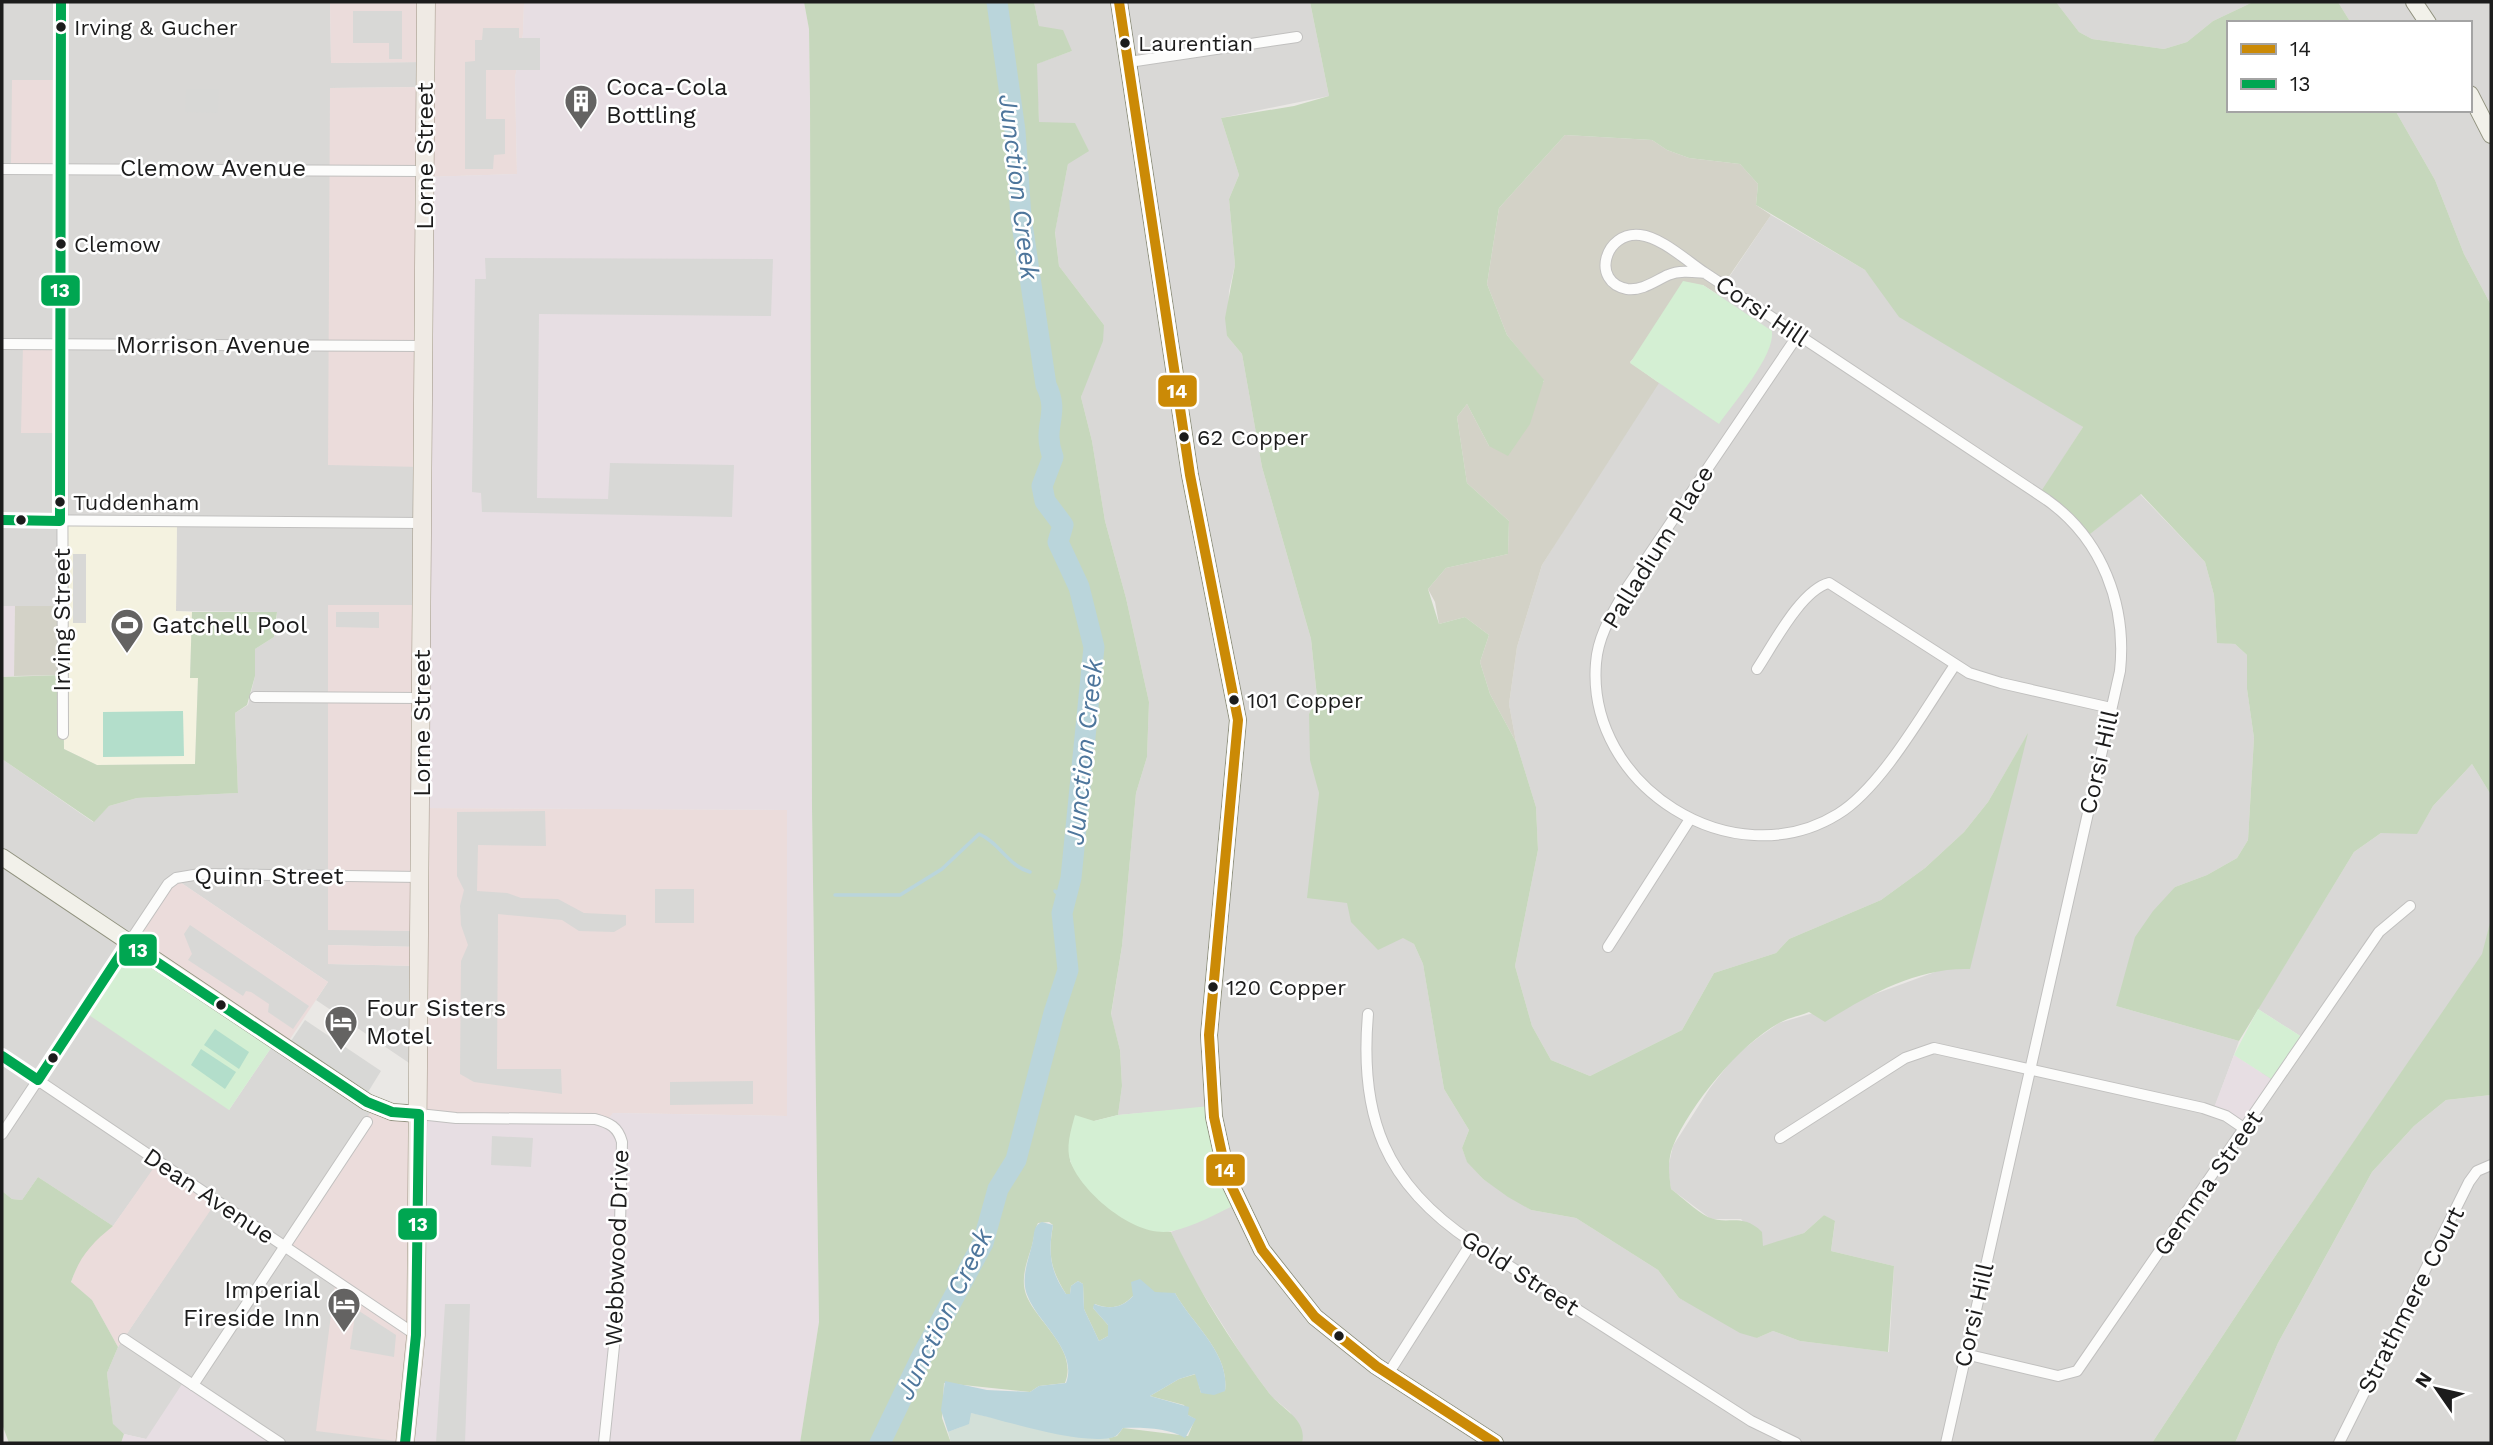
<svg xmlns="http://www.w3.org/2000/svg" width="2493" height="1445" font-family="'Work Sans',sans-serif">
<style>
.residential{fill:#d9d8d6}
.commercial{fill:#ebdcdb}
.industrial{fill:#e7dee3}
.education{fill:#f4f2e0}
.religious{fill:#d8d8d6}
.construction{fill:#d3d2c7}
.forest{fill:#c6d7bc}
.wetland{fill:#d3e0d8}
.park{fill:#d4efd3}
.pitch{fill:#b3decb}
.water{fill:#bad5db}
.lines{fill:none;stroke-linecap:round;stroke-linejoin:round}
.stream{stroke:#bad5db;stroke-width:3.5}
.river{stroke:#bad5db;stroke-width:21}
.street-casing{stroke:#c1c0bf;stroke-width:12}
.secondary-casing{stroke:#91927f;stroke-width:18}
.primary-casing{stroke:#9e9584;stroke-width:19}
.street{stroke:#fcfcfb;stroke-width:10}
.secondary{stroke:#f2f1ea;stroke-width:16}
.primary{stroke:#efeae4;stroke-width:18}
.bus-1-casing{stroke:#fff;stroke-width:16}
.bus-2-casing{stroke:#fff;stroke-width:16}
.bus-1{stroke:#cb8a06;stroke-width:10}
.bus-2{stroke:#00a651;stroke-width:10}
.bus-dot{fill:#1c1c1c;stroke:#fff;stroke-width:2.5}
.labels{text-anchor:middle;stroke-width:5;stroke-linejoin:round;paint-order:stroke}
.bus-label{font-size:22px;fill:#1c1c1c;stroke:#fff;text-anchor:start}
.poi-label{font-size:24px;fill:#1c1c1c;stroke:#fff;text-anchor:start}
.street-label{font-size:24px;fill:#1c1c1c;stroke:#fff}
.water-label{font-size:26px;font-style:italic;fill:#4e769c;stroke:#fff}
.line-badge{stroke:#fff;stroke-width:2.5}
.badge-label{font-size:19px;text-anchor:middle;font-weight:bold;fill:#fff}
</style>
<rect width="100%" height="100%" fill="#eae8e5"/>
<g class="residential">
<polygon points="2,2 330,2 331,63 424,62 424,87 330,88 422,467 421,605 328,605 328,929 420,931 420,947 328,945 328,964 420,966 418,1069 316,1000 328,982 174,878 229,1110 275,1042 374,1107 366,1122 335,1284 404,1443 146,1439 124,1434 113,1425 107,1373 118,1347 215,1202 158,1163 113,1226 38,1177 22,1200 12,1199 2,1191 2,759 93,822 109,806 137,798 238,793 235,713 248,705 255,676 255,649 274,637 277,617 277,612 176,611 177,521 62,606 2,606"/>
<polygon points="1034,2 1310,2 1329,96 1221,118 1239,175 1229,199 1235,265 1229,291 1227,336 1242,354 1262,467 1311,639 1317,698 1309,714 1319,793 1318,815 1347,903 1414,944 1423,964 1444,1089 1469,1130 1462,1148 1467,1161 1483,1179 1531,1210 1576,1218 1658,1270 1679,1298 1757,1338 1773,1331 1800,1341 1889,1352 1894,1266 1831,1251 1835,1222 1824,1215 1804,1233 1763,1247 1741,1219 1711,1219 1671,1189 1668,1168 1673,1146 1710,1088 1735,1056 1759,1037 1779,1023 1861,999 1946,968 2026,737 1988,802 1964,832 1925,868 1881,900 1789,939 1776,953 1714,973 1682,1030 1590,1076 1551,1060 1532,1026 1515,966 1538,850 1536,807 1516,742 1509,704 1517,647 1542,565 1635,417 1771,215 1865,270 1881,290 2083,427 2039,496 2086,537 2140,494 2205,562 2214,595 2217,642 2235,644 2247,655 2247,689 2254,738 2248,840 2237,858 2207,875 2175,887 2116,1006 2239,1041 2214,1109 2305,1039 2258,1009 2354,852 2381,833 2417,833 2433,806 2472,764 2491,795 2491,919 2483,954 2276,1255 2152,1443 1302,1443 1290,1412 1272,1397 1246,1362 1188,1270 1171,1232 1237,1204 1210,1107 1118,1115 1122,1086 1120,1050 1111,1015 1122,946 1136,793 1147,757 1149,702 1126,598 1105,521 1092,441 1081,397 1104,325 1059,266 1055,231 1068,164 1039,122 1036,64 1072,51 1039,26"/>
<polygon points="2056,2 2253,2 2213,21 2187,42 2164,49 2092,39 2079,32"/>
<polygon points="2338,2 2491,2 2491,305 2464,254 2435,180 2395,110 2470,110 2470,23 2351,23"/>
<polygon points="2491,1095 2491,1443 2235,1443 2278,1343 2372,1172 2414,1126 2446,1100"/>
</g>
<g class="commercial">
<polygon points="330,2 524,2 523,34 515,78 517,174 424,177 422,467 328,465 330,88 424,87 424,62 331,63"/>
<polygon points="12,80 62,80 63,167 11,167"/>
<polygon points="23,345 60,345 61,433 21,433"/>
<polygon points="328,605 421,605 421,808 787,810 787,1116 613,1113 404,1442 316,1431 335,1284 282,1247 374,1107 417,1115 420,966 328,964 328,945 419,947 419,931 328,930"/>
<polygon points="174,878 328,982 284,1048 127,943"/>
<polygon points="157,1163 216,1202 118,1347 92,1300 71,1283 78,1261 89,1245 113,1226"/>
</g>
<g class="industrial">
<polygon points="524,2 804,2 809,29 810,98 812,808 819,1322 800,1443 404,1443 418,1115 605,1123 613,1113 787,1116 787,810 421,808 423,177 517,174 515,78 523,34"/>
<polygon points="2,606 15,606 14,676 2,677"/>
<polygon points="2234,1055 2276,1082 2245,1128 2213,1110"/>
<polygon points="184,1381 277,1443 121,1443 124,1434 146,1439"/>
</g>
<polygon class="education" points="61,520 177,520 176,611 192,612 190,677 198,678 195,764 97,765 64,749"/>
<g class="religious">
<polygon points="353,11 402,11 402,59 389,59 389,43 353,43"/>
<polygon points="483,28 519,28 519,38 540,38 540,70 486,70 486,119 505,119 505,154 494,155 493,169 465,169 465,62 475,61 475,40 482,40"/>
<polygon points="186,89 219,89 218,113 185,112"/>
<polygon points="485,258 773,259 771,316 539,314 537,498 608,499 610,463 734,465 732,517 482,512 481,493 472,492 475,279 486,279"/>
<rect x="73" y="554" width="13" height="69"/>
<polygon points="336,612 379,612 379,628 336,627"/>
<polygon points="545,811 546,846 478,845 477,891 507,893 521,898 558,899 584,913 626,915 626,925 614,932 579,931 562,920 498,914 497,1069 561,1069 562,1094 474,1082 460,1074 461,961 468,945 461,925 460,906 464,890 457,876 457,812"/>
<rect x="655" y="889" width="39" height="34"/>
<polygon points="190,925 309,1006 293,1029 268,1012 269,1004 251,992 246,991 243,996 188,960 192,954 184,934"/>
<polygon points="305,1020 381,1071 368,1092 291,1041"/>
<polygon points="753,1081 753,1104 670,1105 670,1082"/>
<polygon points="492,1136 533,1138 531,1167 491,1165"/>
<polygon points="445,1304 470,1304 465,1443 436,1443"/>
<polygon points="356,1309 396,1335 394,1357 350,1349"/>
</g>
<g class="construction">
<polygon points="1565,135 1652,140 1667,150 1689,158 1740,164 1758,184 1756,205 1771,215 1717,294 1703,285 1630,362 1659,383 1542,565 1517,647 1509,704 1516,742 1490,694 1480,662 1489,635 1465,617 1439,624 1435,602 1428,589 1446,568 1508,554 1509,521 1467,483 1457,417 1467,404 1489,446 1544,381 1507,335 1487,284 1499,208"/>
<polygon points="15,606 62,606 63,675 14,676"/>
</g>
<g class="forest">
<path d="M 804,2 L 1034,2 L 1039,26 L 1063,30 L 1072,51 L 1037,64 L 1039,122 L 1075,123 L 1089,151 L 1068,164 L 1055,232 L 1059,266 L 1104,325 L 1103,341 L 1081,397 L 1092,441 L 1105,521 L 1126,598 L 1149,702 L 1147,757 L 1136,793 L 1122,946 L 1111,1014 L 1120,1050 L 1122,1086 L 1118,1115 L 1094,1121 L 1070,1161 C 1084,1188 1111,1213 1138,1225 C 1147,1230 1160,1230 1171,1232 C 1197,1289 1231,1342 1269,1393 C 1281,1409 1308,1419 1302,1443 L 1110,1443 L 1109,1438 L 1117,1436 L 1123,1428 L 1188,1436 L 1195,1419 L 1188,1415 L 1184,1405 L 1150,1396 L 1179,1379 L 1196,1374 L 1201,1393 L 1225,1391 C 1230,1353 1192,1324 1175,1293 L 1133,1296 C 1121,1308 1111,1310 1095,1304 L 1093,1308 L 1108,1325 L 1108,1336 L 1099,1341 L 1084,1309 L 1083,1284 L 1078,1281 L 1071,1286 L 1070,1294 L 1066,1294 C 1050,1268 1048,1255 1053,1225 L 1049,1222 L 1038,1223 C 1034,1231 1034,1240 1031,1249 C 1026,1264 1020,1281 1027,1297 C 1039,1324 1078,1350 1065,1383 L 1039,1386 L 1030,1392 L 944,1383 L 942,1418 L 951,1443 L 800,1443 L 819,1322 L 812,808 L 810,98 L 809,29 Z"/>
<path d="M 1310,2 L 2056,2 L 2079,32 L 2092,39 L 2164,49 L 2187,42 L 2213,21 L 2253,2 L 2338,2 L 2351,23 L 2229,23 L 2229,110 L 2395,110 L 2435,180 L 2464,254 L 2491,305 L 2491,795 L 2472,764 L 2433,806 L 2417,834 L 2381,833 L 2354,852 L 2239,1041 L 2116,1006 L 2135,937 L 2153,911 L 2175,887 L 2207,875 L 2237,858 L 2248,840 L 2254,738 L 2247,689 L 2247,655 L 2235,644 L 2217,643 L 2214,595 L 2205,562 L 2141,494 L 2085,538 L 2038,496 L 2083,427 L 1899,317 L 1865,270 L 1756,205 L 1758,184 L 1740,164 L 1689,158 L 1667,150 L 1652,140 L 1565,135 L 1499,208 L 1487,284 L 1507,335 L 1544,380 L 1530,424 L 1508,456 L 1489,446 L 1467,404 L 1457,417 L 1467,483 L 1509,521 L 1508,554 L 1446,568 L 1428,589 L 1439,624 L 1465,617 L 1489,635 L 1480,662 L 1490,694 L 1516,742 L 1536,807 L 1538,850 L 1515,966 L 1532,1026 L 1551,1060 L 1590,1076 L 1682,1030 L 1714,973 L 1776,953 L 1789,939 L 1881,900 L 1925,868 L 1964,832 L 1988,802 L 2028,733 L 1970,969 C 1918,967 1868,995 1825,1022 L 1809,1012 C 1799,1016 1788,1018 1779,1023 C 1740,1044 1690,1105 1673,1146 C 1667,1161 1669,1174 1671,1189 C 1683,1198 1695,1210 1708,1217 C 1727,1226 1742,1212 1762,1232 L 1763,1246 L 1804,1233 L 1824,1215 L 1835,1221 L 1831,1251 L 1894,1266 L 1888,1352 L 1800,1341 L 1773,1331 L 1757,1338 L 1740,1333 L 1679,1298 L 1658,1270 L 1576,1218 L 1531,1210 L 1508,1197 L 1483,1179 L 1467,1162 L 1462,1148 L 1469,1130 L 1444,1089 L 1423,964 L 1414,944 L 1403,938 L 1378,950 L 1351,922 L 1347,903 L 1307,898 L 1319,793 L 1310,760 L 1309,714 L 1317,697 L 1311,639 L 1262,467 L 1242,354 L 1227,336 L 1225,318 L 1235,265 L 1229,199 L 1239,175 L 1221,118 L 1294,106 L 1329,96 Z"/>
<polygon points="192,612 277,612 274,637 255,649 255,676 247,705 235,713 238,793 137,798 109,806 94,822 2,759 2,677 63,675 64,749 97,765 195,764 198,678 190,678"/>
<polygon points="2491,919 2491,1095 2446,1100 2414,1126 2372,1172 2278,1343 2235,1443 2152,1443 2276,1255 2482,954"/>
<path d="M 38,1177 L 113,1226 C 92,1243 80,1256 71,1282 L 92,1300 L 118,1347 L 107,1373 L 113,1424 L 124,1434 L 121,1443 L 9,1443 L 2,1424 L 2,1191 L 12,1199 L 22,1200 Z"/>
</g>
<polygon class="wetland" points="971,1413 1072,1435 1109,1438 1110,1443 951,1443 948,1432 961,1427"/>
<g class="park">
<path d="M 1683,281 L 1703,285 L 1772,331 C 1775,356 1734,402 1719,424 L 1630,363 Z"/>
<polygon points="127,943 275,1042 229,1110 83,1011"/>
<polygon points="2258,1009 2305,1039 2276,1082 2234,1055"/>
<path d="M 1210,1106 L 1237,1204 C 1217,1213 1194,1227 1172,1231 C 1137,1239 1083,1194 1071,1163 C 1065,1148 1071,1130 1075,1115 L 1094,1121 L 1118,1115 Z"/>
</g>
<g class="pitch">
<polygon points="183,711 184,756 103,757 103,712"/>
<polygon points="215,1029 249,1052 239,1069 204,1045"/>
<polygon points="201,1049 236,1072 225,1089 191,1065"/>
</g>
<path class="water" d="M 1042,1222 L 1053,1225 C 1048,1253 1050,1271 1066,1294 L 1070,1294 L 1071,1286 L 1078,1281 L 1083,1284 L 1084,1309 L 1099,1341 L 1108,1336 L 1108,1325 L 1093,1308 L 1094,1304 C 1110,1310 1122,1308 1133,1296 L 1131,1282 L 1140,1279 L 1155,1292 L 1175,1293 C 1192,1324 1230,1353 1225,1391 L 1214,1395 L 1201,1393 L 1195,1374 L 1179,1379 L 1150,1396 L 1189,1407 L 1188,1415 L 1196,1419 L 1185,1438 C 1170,1428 1140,1427 1123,1428 C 1119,1433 1117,1437 1110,1438 C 1075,1444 1007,1421 971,1413 L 969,1424 L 948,1432 L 941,1410 L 945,1381 L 987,1390 L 1030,1392 L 1039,1386 L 1066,1383 C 1078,1351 1039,1324 1028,1297 C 1020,1280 1028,1261 1032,1245 C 1035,1235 1032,1226 1042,1222 Z"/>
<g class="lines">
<g class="stream">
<polyline points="1055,891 1063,899"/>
<path d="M 835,895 L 900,895 L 942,869 L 979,834 C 999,842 1008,866 1030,872"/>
</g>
<path class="river" d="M 880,1443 L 921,1358 L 983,1243 L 998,1189 L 1016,1160 L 1054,1013 L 1068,970 L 1062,913 L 1071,878 L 1094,647 L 1079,587 L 1058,542 L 1063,525 L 1045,501 L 1042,486 L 1053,457 C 1041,425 1061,416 1046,385 L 1021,217 L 1015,131 L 997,2"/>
<defs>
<g id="street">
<polyline points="61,2 63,734"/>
<polyline points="1129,62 1297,37"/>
<polyline points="2,169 424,171"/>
<path d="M 1705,273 C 1693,272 1680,270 1668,275 C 1655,281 1642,291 1627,289 C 1590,282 1605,231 1640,235 C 1661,237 1687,261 1705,273 L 2047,500 C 2102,539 2127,605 2120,671 L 1946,1443"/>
<path d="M 1798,335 L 1628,586 C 1614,611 1598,634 1596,663 C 1586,786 1733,879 1838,814 C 1882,787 1925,709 1955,665"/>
<polyline points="2,344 424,346"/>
<polyline points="2,520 423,523"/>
<path d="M 1757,669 C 1773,645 1801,590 1829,583 L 1969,673 L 2001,683 L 2111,708"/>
<polyline points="255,697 422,698"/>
<polyline points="1608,947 1690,819"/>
<path d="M 1368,1014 C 1359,1117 1385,1184 1472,1242 L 1751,1421 L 1796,1443"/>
<polyline points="2,1056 416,1335"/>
<path d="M 419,1114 L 456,1118 L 595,1119 C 610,1123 618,1127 622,1142 L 618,1307 L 604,1443"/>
<polyline points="2,1134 168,884 176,878 200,874 421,877"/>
<polyline points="1780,1138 1905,1058 1934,1048 2203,1108 2226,1116 2245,1129"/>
<polyline points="124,1339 280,1443"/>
<polyline points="1965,1354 2058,1376 2077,1371 2379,932 2410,906"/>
<polyline points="1388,1374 1472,1242"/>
<polyline points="193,1385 367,1122"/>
<polyline points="2339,1443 2469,1182 2477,1171 2491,1165"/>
</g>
<g id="secondary">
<polyline points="1119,2 1190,475 1238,720 1209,1035 1214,1117 1227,1177 1262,1250 1315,1317 1376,1366 1495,1443"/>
<polyline points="2414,2 2428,23"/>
<polyline points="2470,94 2491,135"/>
<polyline points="2,857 367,1102 392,1112 419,1114"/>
</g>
<polyline id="primary" points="405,1443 416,1335 426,2"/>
</defs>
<use href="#street" class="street-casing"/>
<use href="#secondary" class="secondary-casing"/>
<use href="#primary" class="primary-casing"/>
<use href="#street" class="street"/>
<use href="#secondary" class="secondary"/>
<use href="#primary" class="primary"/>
<defs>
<polyline id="bus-1" points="1119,2 1190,475 1238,720 1209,1035 1214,1117 1227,1177 1262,1250 1315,1317 1376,1366 1495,1443"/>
<g id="bus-2">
<polyline points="2,520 60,521 61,2"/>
<polyline points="2,1056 38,1080 128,943 367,1102 392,1112 419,1114 416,1335 405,1443"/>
</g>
</defs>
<use href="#bus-1" class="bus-1-casing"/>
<use href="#bus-2" class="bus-2-casing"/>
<use href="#bus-1" class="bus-1"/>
<use href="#bus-2" class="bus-2"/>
</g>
<defs>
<symbol id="building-pin" viewBox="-11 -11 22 30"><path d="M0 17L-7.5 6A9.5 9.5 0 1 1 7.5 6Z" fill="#646362" stroke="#fff"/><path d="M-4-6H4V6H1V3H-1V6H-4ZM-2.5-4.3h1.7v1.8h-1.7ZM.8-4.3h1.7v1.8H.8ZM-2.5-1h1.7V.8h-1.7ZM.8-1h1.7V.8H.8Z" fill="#fff"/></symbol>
<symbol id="stadium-pin" viewBox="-11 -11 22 30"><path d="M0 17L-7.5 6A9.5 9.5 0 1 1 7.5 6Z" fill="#646362" stroke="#fff"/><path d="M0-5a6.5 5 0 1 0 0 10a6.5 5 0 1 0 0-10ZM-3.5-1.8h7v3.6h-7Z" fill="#fff"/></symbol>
<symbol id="hotel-pin" viewBox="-11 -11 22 30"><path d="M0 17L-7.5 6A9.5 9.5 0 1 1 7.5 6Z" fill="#646362" stroke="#fff"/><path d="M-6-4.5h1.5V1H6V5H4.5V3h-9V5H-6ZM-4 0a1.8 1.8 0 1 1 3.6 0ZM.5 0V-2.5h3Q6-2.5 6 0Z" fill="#fff"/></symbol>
</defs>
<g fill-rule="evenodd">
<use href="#building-pin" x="562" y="82" width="38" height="52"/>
<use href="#stadium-pin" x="108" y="606" width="38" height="52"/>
<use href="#hotel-pin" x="322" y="1003" width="38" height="52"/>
<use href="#hotel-pin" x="325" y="1285" width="38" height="52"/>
</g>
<g class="bus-dot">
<circle cx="61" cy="27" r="6"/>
<circle cx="1125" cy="43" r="6"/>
<circle cx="61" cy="244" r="6"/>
<circle cx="1184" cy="437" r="6"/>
<circle cx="60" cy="502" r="6"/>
<circle cx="21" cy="520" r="6"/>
<circle cx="1234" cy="700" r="6"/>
<circle cx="1213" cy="987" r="6"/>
<circle cx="221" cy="1005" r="6"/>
<circle cx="53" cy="1058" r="6"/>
<circle cx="1339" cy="1336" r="6"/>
</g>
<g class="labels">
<g class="bus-label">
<text x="74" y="35">Irving &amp; Gucher</text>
<text x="1138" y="51">Laurentian</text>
<text x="74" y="252">Clemow</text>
<text x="1197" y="445">62 Copper</text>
<text x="73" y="510">Tuddenham</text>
<text x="1247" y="708">101 Copper</text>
<text x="1226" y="995">120 Copper</text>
</g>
<g class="poi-label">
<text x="606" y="95">Coca-Cola<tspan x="606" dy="28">Bottling</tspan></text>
<text x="152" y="633">Gatchell Pool</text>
<text x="366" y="1016">Four Sisters<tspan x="366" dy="28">Motel</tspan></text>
<text x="320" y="1298" text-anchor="end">Imperial<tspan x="320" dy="28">Fireside Inn</tspan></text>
</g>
<g class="street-label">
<text transform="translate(425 156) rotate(-90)" y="8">Lorne Street</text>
<text x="213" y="176">Clemow Avenue</text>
<text transform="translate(1762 311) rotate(34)" y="8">Corsi Hill</text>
<text x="213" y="353">Morrison Avenue</text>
<text transform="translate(1658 547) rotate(-58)" y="8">Palladium Place</text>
<text transform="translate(62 620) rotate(-90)" y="8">Irving Street</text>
<text transform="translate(422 723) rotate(-90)" y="8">Lorne Street</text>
<text transform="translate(2099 762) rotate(-77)" y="8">Corsi Hill</text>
<text x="269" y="884">Quinn Street</text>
<text transform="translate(2208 1183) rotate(-55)" y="8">Gemma Street</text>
<text transform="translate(209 1196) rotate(34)" y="8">Dean Avenue</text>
<text transform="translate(617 1248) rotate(-88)" y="8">Webbwood Drive</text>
<text transform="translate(1520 1273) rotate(33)" y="8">Gold Street</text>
<text transform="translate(2411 1300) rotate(-63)" y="8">Strathmere Court</text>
<text transform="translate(1974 1315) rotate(-77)" y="8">Corsi Hill</text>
</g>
<g class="water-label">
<text transform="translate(1019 187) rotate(83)" y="9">Junction Creek</text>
<text transform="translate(1084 752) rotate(-84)" y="9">Junction Creek</text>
<text transform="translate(944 1314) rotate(-64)" y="9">Junction Creek</text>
</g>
</g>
<g class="line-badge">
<rect x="40" y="274" width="41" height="33" rx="7" fill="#00a651"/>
<rect x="1157" y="374" width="41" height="34" rx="7" fill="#cb8a06"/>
<rect x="118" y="933" width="40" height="34" rx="7" fill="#00a651"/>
<rect x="1205" y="1153" width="41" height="34" rx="7" fill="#cb8a06"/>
<rect x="397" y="1207" width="41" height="34" rx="7" fill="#00a651"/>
</g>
<g class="badge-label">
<text x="60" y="297">13</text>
<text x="1177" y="398">14</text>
<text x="138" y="957">13</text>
<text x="1225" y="1177">14</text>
<text x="418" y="1231">13</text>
</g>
<rect width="2493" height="1445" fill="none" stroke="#1c1c1c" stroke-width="7"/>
<rect x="2227" y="21" width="245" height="91" fill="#ffffff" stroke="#a4a4a4" stroke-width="2"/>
<rect x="2241" y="44" width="35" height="10" fill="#cb8a06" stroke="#a4a4a4" stroke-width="2"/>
<text x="2290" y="56" font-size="21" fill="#1c1c1c">14</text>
<rect x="2241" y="79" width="35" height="10" fill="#00a651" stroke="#a4a4a4" stroke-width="2"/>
<text x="2290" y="91" font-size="21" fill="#1c1c1c">13</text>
<g transform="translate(2437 1389) rotate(304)" stroke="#ffffff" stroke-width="5" paint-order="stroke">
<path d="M0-5L12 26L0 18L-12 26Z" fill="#1c1c1c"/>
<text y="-10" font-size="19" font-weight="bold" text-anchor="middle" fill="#1c1c1c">N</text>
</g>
</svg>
